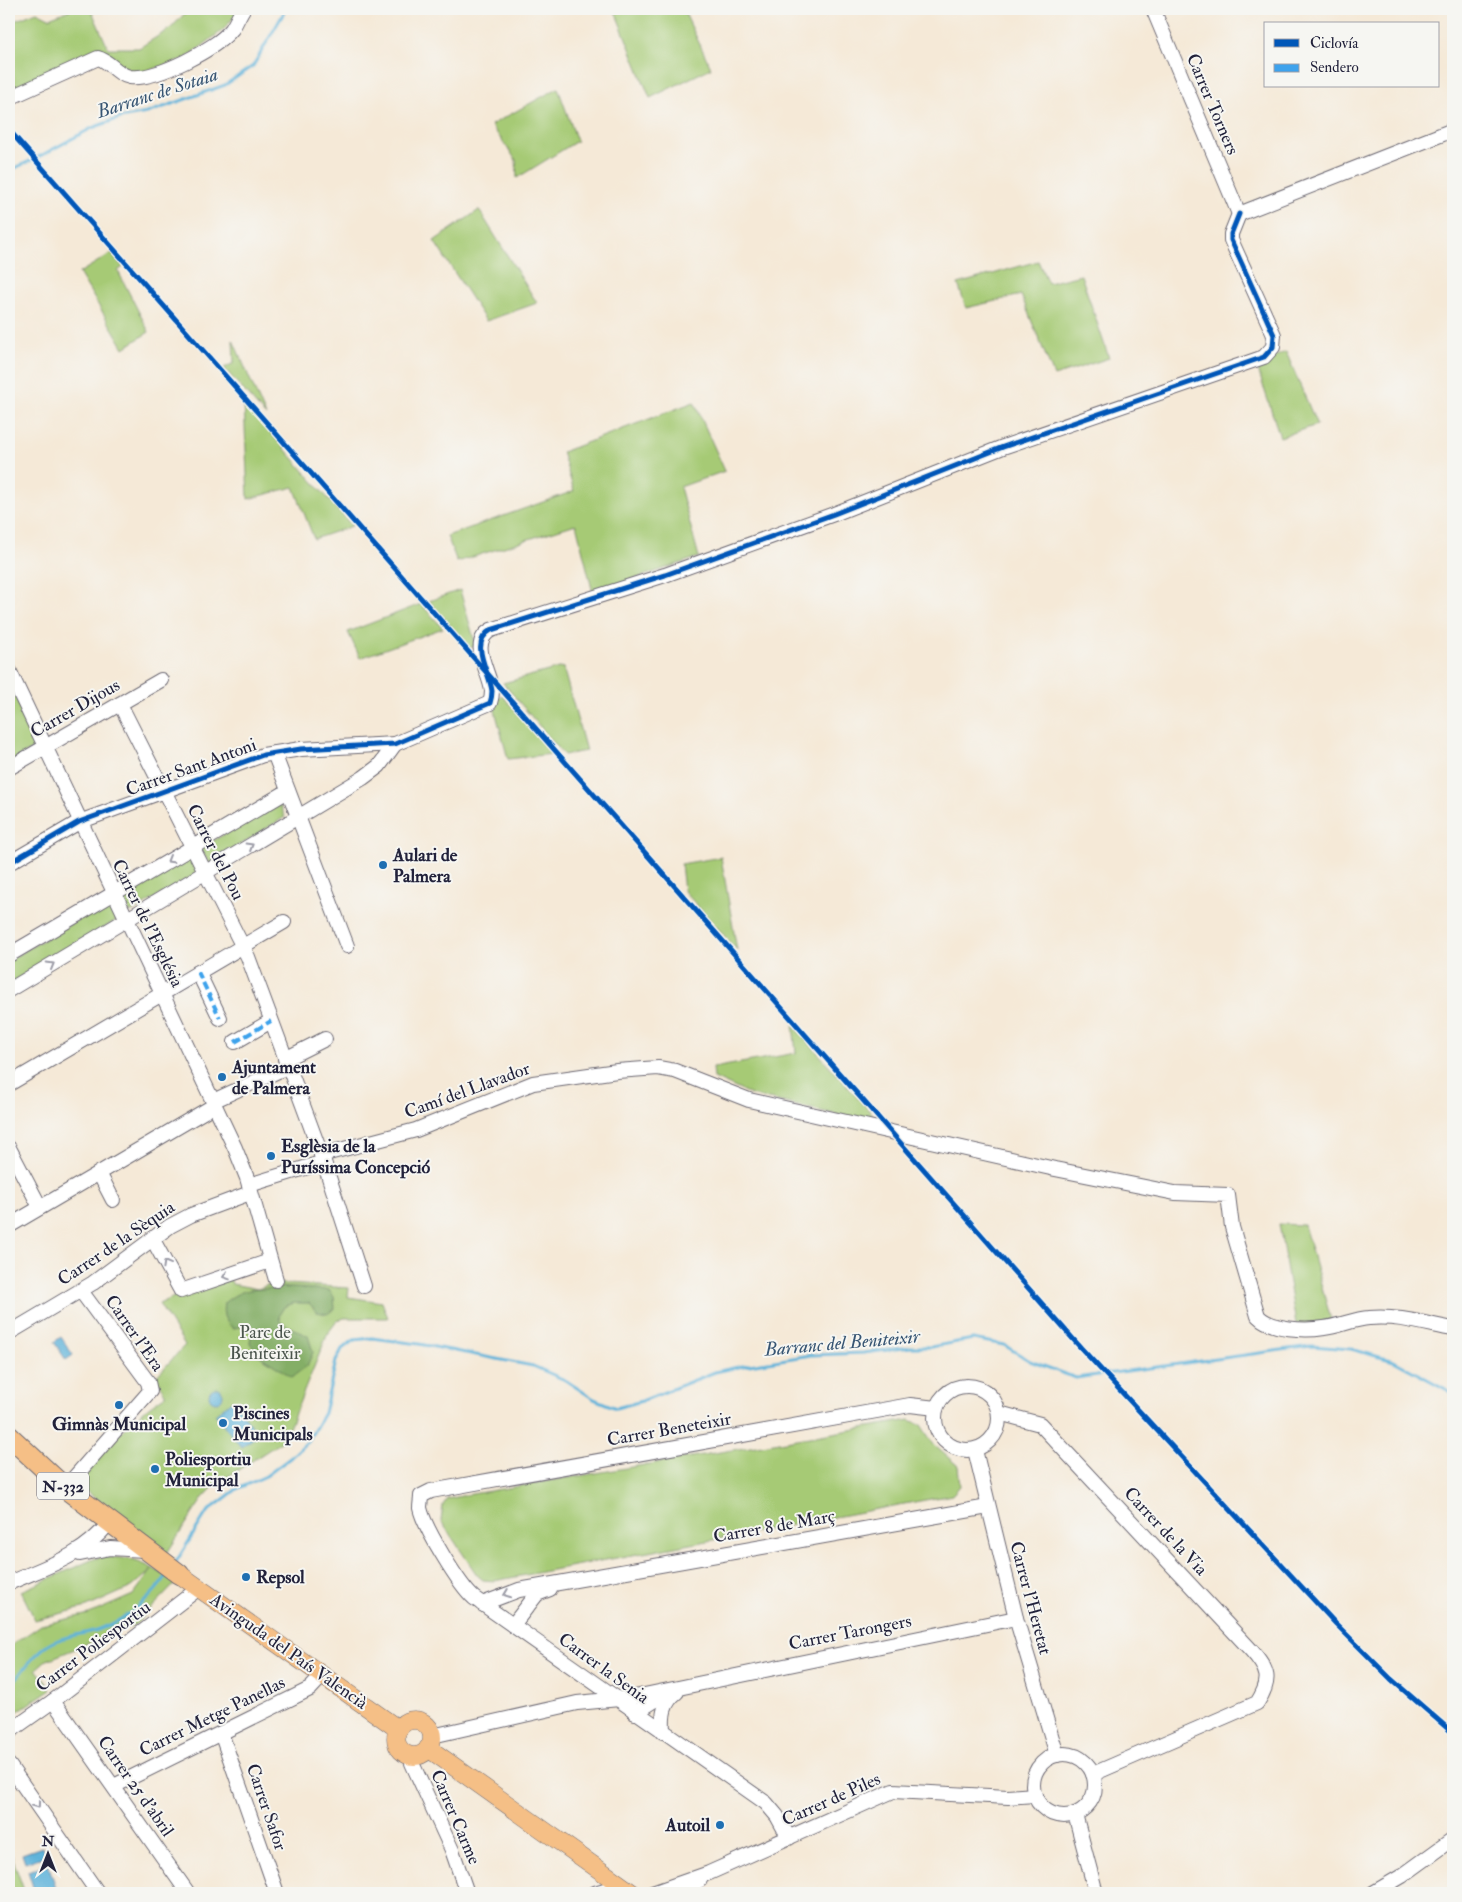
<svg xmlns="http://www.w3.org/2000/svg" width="1462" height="1902" font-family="'IM FELL Double Pica',serif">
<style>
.green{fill:#a6ca74;stroke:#647658}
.forest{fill:#84ae66;stroke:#536850}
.water{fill:#5eb3da;stroke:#406a8a}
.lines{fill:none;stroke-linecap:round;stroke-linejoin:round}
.stream{stroke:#5eb3da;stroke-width:3}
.minor-casing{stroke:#6c6872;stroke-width:16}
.major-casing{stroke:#6c6872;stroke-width:19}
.highway-casing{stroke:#6c6872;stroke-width:22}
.minor{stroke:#fff;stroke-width:14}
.major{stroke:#f5bf86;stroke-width:18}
.highway{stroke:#f5bf86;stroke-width:20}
.quiet{stroke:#3ea2ec;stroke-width:4;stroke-dasharray:8 4;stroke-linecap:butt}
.cycleway-casing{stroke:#f6f6f2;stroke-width:8}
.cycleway{stroke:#0057b8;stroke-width:5}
.oneway{stroke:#9c9ca7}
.poi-dot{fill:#1f6fb2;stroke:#f6f6f2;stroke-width:2}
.labels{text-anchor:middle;stroke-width:4;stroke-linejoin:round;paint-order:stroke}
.shield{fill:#f6f6f2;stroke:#626272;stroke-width:1}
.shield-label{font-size:16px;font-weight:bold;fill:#22223b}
.street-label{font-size:18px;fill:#22223b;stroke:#f6f6f2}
.poi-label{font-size:18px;font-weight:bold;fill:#22223b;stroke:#f6f6f2;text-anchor:start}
.park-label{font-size:18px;fill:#4a544c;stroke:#f6f6f2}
.water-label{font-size:19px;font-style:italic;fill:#375573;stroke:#f6f6f2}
</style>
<rect width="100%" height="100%" fill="#f6f6f2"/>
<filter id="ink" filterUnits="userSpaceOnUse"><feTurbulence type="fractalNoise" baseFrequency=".02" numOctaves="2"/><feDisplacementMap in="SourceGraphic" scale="10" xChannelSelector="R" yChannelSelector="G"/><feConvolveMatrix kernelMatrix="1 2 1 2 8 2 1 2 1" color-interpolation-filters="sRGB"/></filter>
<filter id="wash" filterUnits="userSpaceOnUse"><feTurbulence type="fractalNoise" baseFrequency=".0096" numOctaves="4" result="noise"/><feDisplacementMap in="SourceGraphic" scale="20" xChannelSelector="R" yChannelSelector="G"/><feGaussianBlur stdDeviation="1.12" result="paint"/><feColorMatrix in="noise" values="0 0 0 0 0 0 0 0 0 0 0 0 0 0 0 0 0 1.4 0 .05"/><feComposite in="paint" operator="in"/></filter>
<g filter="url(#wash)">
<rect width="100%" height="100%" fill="#f5e9d7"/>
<g class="green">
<polygon points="72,9 91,9 108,48 139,48 171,28 189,9 241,9 223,30 185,59 137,74 113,61 102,50 9,94 9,23 37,12 49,18"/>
<polygon points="614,9 683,9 711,68 650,98"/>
<polygon points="558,88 577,141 517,178 516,160 491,125"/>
<polygon points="479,210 537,303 486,321 434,241"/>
<polygon points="112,253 123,267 118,271 149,332 124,348 79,273"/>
<polygon points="1038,261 1048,283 1081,275 1109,358 1054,376 1021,295 966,308 958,284"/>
<polygon points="233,340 266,416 224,368 234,363"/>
<polygon points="1286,352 1317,425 1280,437 1256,364"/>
<polygon points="244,402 352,526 314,539 294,487 248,499"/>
<polygon points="694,402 725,471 680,487 699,557 593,593 576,524 457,562 447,536 574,491 562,452"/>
<polygon points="460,590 476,646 469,648 429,601"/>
<polygon points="421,604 443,628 360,658 348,632"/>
<polygon points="563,667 586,751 564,755 503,683"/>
<polygon points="9,683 37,746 9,763"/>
<polygon points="502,695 552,754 508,759 493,703"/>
<polygon points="279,803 285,817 209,864 200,848"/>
<polygon points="189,855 199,872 130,913 120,895"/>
<polygon points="721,857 737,950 684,891 681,864"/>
<polygon points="110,901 119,919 9,984 9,960"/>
<polygon points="793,1025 882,1125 751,1095 714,1078 713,1068 796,1053"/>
<polygon points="1279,1224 1304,1225 1332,1323 1296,1324"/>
<path d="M 230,1278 L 232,1284 L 258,1289 L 272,1283 L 349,1288 L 348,1297 L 382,1302 L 388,1318 L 344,1318 L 337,1321 L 328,1333 L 284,1440 L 215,1485 L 203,1498 L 167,1553 L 78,1485 C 100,1452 131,1417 166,1395 L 155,1378 L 185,1345 L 159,1304 L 178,1295 Z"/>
<polygon points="910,1420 921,1425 934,1445 958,1466 960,1486 952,1495 494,1581 483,1580 477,1575 441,1521 443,1505 447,1499 466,1495"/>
<path d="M 107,1557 C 135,1557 153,1567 176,1583 L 136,1624 L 45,1661 L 36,1669 L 51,1689 L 9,1717 L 9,1647 L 41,1625 L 89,1614 L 133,1595 L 152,1570 L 132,1587 L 87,1607 L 35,1620 L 21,1591 L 96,1558 Z"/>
<polygon points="11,1854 25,1893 9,1893 9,1855"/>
</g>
<path class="forest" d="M 277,1287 L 329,1290 L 334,1297 L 335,1309 L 327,1314 L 317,1312 L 309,1303 L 294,1303 L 284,1307 L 279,1315 L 280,1322 L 308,1336 L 313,1352 L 307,1366 L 292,1377 L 260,1356 L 250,1343 L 251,1337 L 249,1330 L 241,1327 L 233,1328 C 224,1321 222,1314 224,1303 C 246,1285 252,1292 277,1287 Z"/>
<g class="water">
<polygon points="61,1337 73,1355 66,1360 54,1342"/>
<circle cx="216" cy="1395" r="7"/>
<polygon points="233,1400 258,1435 241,1447 215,1414"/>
<polygon points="42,1847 45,1856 25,1863 22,1854"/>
<polygon points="48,1864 58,1893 35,1893 28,1871"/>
</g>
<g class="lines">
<g class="stream">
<polyline points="9,171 44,154 92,128 120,118 147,113 225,85 253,66 286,9"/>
<polyline points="176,1562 207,1512 237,1489 266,1476 290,1458 308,1441 324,1413 336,1361 342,1349 354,1340 372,1338 419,1344 533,1366 565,1380 594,1399 616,1408 642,1401 715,1372 743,1366 811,1355 863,1353 911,1347 931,1347 973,1339 1004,1345 1030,1361 1076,1378 1311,1346 1351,1349 1394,1361 1453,1393"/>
<path d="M 9,1688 C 21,1673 33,1655 48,1645 C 64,1635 83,1635 100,1629 C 128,1619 152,1598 168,1574"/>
</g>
</g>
</g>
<g filter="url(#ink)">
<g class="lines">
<defs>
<g id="minor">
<polyline points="1153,9 1239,214"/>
<path d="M 9,98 L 98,58 C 110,61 117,75 130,77 C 157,80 216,49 232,29 C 236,23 239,15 243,9"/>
<polyline points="1239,214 1453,130"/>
<polyline points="9,670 235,1148 247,1178 276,1280"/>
<polyline points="120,704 248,957 324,1162 364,1286"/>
<polyline points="274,753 347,946"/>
<polyline points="9,768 161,680"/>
<path d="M 9,863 L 79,822 L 263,755 L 301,749 L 395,744 L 490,703 C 491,700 492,695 492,691 C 490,672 468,643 491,630 L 665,575 L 834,514 L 1003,447 L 1264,357 L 1273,347 L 1274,335 L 1231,240 L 1231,234 L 1239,214"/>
<polyline points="9,955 288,791"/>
<polyline points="198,972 220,1018"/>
<polyline points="9,990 363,778 379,766 395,744"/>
<polyline points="235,1042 271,1021"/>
<polyline points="285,1059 325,1039"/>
<polyline points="9,1084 284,922"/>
<polyline points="213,1101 289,1066"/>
<polyline points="9,1148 40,1207"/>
<path d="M 321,1155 L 416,1130 L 533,1083 L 617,1071 L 658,1068 L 675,1071 L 749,1100 L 1055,1169 L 1175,1193 L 1228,1195 L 1232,1227 L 1258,1316 C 1271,1330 1306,1331 1324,1328 C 1340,1326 1354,1319 1369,1318 C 1397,1315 1426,1324 1453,1329"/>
<polyline points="99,1173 113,1200"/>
<polyline points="249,1185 324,1162"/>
<polyline points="9,1226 215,1105"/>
<polyline points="152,1238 181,1291 270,1261"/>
<polyline points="9,1333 93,1283 170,1226 191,1215 250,1193"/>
<circle cx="967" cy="1418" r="32"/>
<path d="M 999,1413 L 1040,1424 L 1251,1650 C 1269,1670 1272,1680 1257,1703 L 1093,1774"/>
<polyline points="975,1450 1016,1618 1057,1755"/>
<polyline points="65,1488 150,1391 148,1382 81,1291"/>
<polyline points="80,1554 110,1548 145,1550"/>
<path d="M 9,1583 C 47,1566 82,1557 109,1523"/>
<polyline points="482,1604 519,1590 988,1507"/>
<polyline points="513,1625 537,1594 550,1589"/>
<polyline points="53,1701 188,1893"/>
<polyline points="635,1713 665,1694"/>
<polyline points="9,1732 53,1701 199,1588"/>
<path d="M 663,1732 C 662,1715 663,1703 677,1692"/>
<polyline points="221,1733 277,1893"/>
<polyline points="432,1736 577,1703 630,1698 1016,1618"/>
<circle cx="1064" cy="1785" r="31"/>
<polyline points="412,1755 412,1763 452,1850 467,1893"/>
<polyline points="9,1765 98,1893"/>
<polyline points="114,1786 310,1689 323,1675"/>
<polyline points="1075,1814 1096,1893"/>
<path d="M 789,1838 L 777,1816 L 766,1803 L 474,1598 C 459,1585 424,1527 420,1508 C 420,1504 421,1500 421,1496 L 431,1491 L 910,1405 L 936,1408"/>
<polyline points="595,1893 621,1885"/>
<polyline points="652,1893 709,1873 893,1791 1008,1797 1035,1795"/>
<polyline points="679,1893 700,1880"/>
<polyline points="1373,1893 1402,1876 1453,1839"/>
</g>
<g id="major">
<polyline points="179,1574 398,1729"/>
<circle cx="414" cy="1738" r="18"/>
<polyline points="428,1748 632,1893"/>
</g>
<polyline id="highway" points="9,1436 65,1488 179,1574"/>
</defs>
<use href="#minor" class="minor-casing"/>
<use href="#major" class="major-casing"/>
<use href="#highway" class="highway-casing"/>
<use href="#minor" class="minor"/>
<use href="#major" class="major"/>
<use href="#highway" class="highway"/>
<g class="quiet">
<polyline points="198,972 220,1018"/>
<polyline points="235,1042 271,1021"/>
</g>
<defs>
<g id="cycleway">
<polyline points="9,130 1081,1348 1336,1624 1391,1679 1453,1733"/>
<path d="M 9,863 L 79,822 L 263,755 L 301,749 L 395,744 L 490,703 C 491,700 492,695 492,691 C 490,672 468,643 491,630 L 665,575 L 834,514 L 1003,447 L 1264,357 L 1273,347 L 1274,335 L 1231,240 L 1231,234 L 1239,214"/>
</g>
</defs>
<use href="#cycleway" class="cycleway-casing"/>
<use href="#cycleway" class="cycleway"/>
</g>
<defs><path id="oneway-chevron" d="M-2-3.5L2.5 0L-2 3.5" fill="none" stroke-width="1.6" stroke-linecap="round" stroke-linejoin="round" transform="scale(1.25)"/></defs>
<g class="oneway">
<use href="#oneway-chevron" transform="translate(250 846) rotate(-31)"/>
<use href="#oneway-chevron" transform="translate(170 860) rotate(150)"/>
<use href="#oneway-chevron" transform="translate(51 965) rotate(-30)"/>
<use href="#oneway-chevron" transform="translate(166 1264) rotate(-119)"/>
<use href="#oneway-chevron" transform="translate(226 1276) rotate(161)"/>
<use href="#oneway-chevron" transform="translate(507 1594) rotate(159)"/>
<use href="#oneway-chevron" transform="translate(37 1805) rotate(55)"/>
</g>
</g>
<g class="poi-dot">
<circle cx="383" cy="865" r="5"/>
<circle cx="222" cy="1077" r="5"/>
<circle cx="271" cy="1156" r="5"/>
<circle cx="119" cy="1405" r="5"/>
<circle cx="223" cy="1423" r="5"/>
<circle cx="155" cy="1469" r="5"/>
<circle cx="246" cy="1577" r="5"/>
<circle cx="720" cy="1825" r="5"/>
</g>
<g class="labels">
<rect class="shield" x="37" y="1472.5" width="52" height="27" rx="4"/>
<g class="shield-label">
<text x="63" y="1492">N-332</text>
</g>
<g class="street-label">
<text transform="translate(1213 104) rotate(67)" y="6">Carrer Torners</text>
<text transform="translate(75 708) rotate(-30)" y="6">Carrer Dijous</text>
<text transform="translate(191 767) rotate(-20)" y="6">Carrer Sant Antoni</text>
<text transform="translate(216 852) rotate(63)" y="6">Carrer del Pou</text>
<text transform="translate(148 923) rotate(64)" y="6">Carrer de l'Església</text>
<text transform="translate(467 1090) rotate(-20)" y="6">Camí del Llavador</text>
<text transform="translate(116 1243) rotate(-34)" y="6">Carrer de la Sèquia</text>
<text transform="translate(135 1333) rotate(55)" y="6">Carrer l'Era</text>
<text transform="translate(669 1429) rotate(-10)" y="6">Carrer Beneteixir</text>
<text transform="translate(774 1526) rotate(-10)" y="6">Carrer 8 de Març</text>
<text transform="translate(1166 1531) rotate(47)" y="6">Carrer de la Via</text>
<text transform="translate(1031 1598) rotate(75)" y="6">Carrer l'Heretat</text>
<text transform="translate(850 1632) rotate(-11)" y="6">Carrer Tarongers</text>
<text transform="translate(93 1646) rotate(-37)" y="6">Carrer Poliesportiu</text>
<text transform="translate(289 1651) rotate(35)" y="6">Avinguda del País Valencià</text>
<text transform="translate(604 1668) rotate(36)" y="6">Carrer la Senia</text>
<text transform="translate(212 1716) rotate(-26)" y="6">Carrer Metge Panellas</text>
<text transform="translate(136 1786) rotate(55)" y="6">Carrer 25 d'abril</text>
<text transform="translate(831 1799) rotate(-24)" y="6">Carrer de Piles</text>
<text transform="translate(267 1807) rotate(71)" y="6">Carrer Safor</text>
<text transform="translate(456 1817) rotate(67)" y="6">Carrer Carme</text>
</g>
<g class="poi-label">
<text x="393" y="861">Aulari de<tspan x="393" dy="21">Palmera</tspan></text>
<text x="232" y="1073">Ajuntament<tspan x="232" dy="21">de Palmera</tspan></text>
<text x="281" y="1152">Esglèsia de la<tspan x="281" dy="21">Puríssima Concepció</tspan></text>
<text x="233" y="1419">Piscines<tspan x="233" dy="21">Municipals</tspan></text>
<text x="119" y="1430" text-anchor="middle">Gimnàs Municipal</text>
<text x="165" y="1465">Poliesportiu<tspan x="165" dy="21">Municipal</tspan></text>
<text x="256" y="1583">Repsol</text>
<text x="710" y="1831" text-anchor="end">Autoil</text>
</g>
<g class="park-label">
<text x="265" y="1338">Parc de<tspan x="265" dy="21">Beniteixir</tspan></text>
</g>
<g class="water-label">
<text transform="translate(157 92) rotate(-18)" y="7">Barranc de Sotaia</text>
<text transform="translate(842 1342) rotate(-5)" y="7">Barranc del Beniteixir</text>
</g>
</g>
<rect width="1462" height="1902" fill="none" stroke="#f6f6f2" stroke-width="30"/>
<rect x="1264" y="22" width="175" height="65" fill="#f6f6f2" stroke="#a1a1a9"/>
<rect x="1274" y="39" width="25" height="8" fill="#0057b8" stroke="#a1a1a9"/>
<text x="1310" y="48" font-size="15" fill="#22223b">Ciclovía</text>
<rect x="1274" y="64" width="25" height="8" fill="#3ea2ec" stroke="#a1a1a9"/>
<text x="1310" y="72" font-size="15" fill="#22223b">Sendero</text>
<g transform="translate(48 1854)" stroke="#f6f6f2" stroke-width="4" paint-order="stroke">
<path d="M0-4L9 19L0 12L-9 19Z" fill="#22223b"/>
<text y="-8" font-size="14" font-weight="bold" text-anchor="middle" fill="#22223b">N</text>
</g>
</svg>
